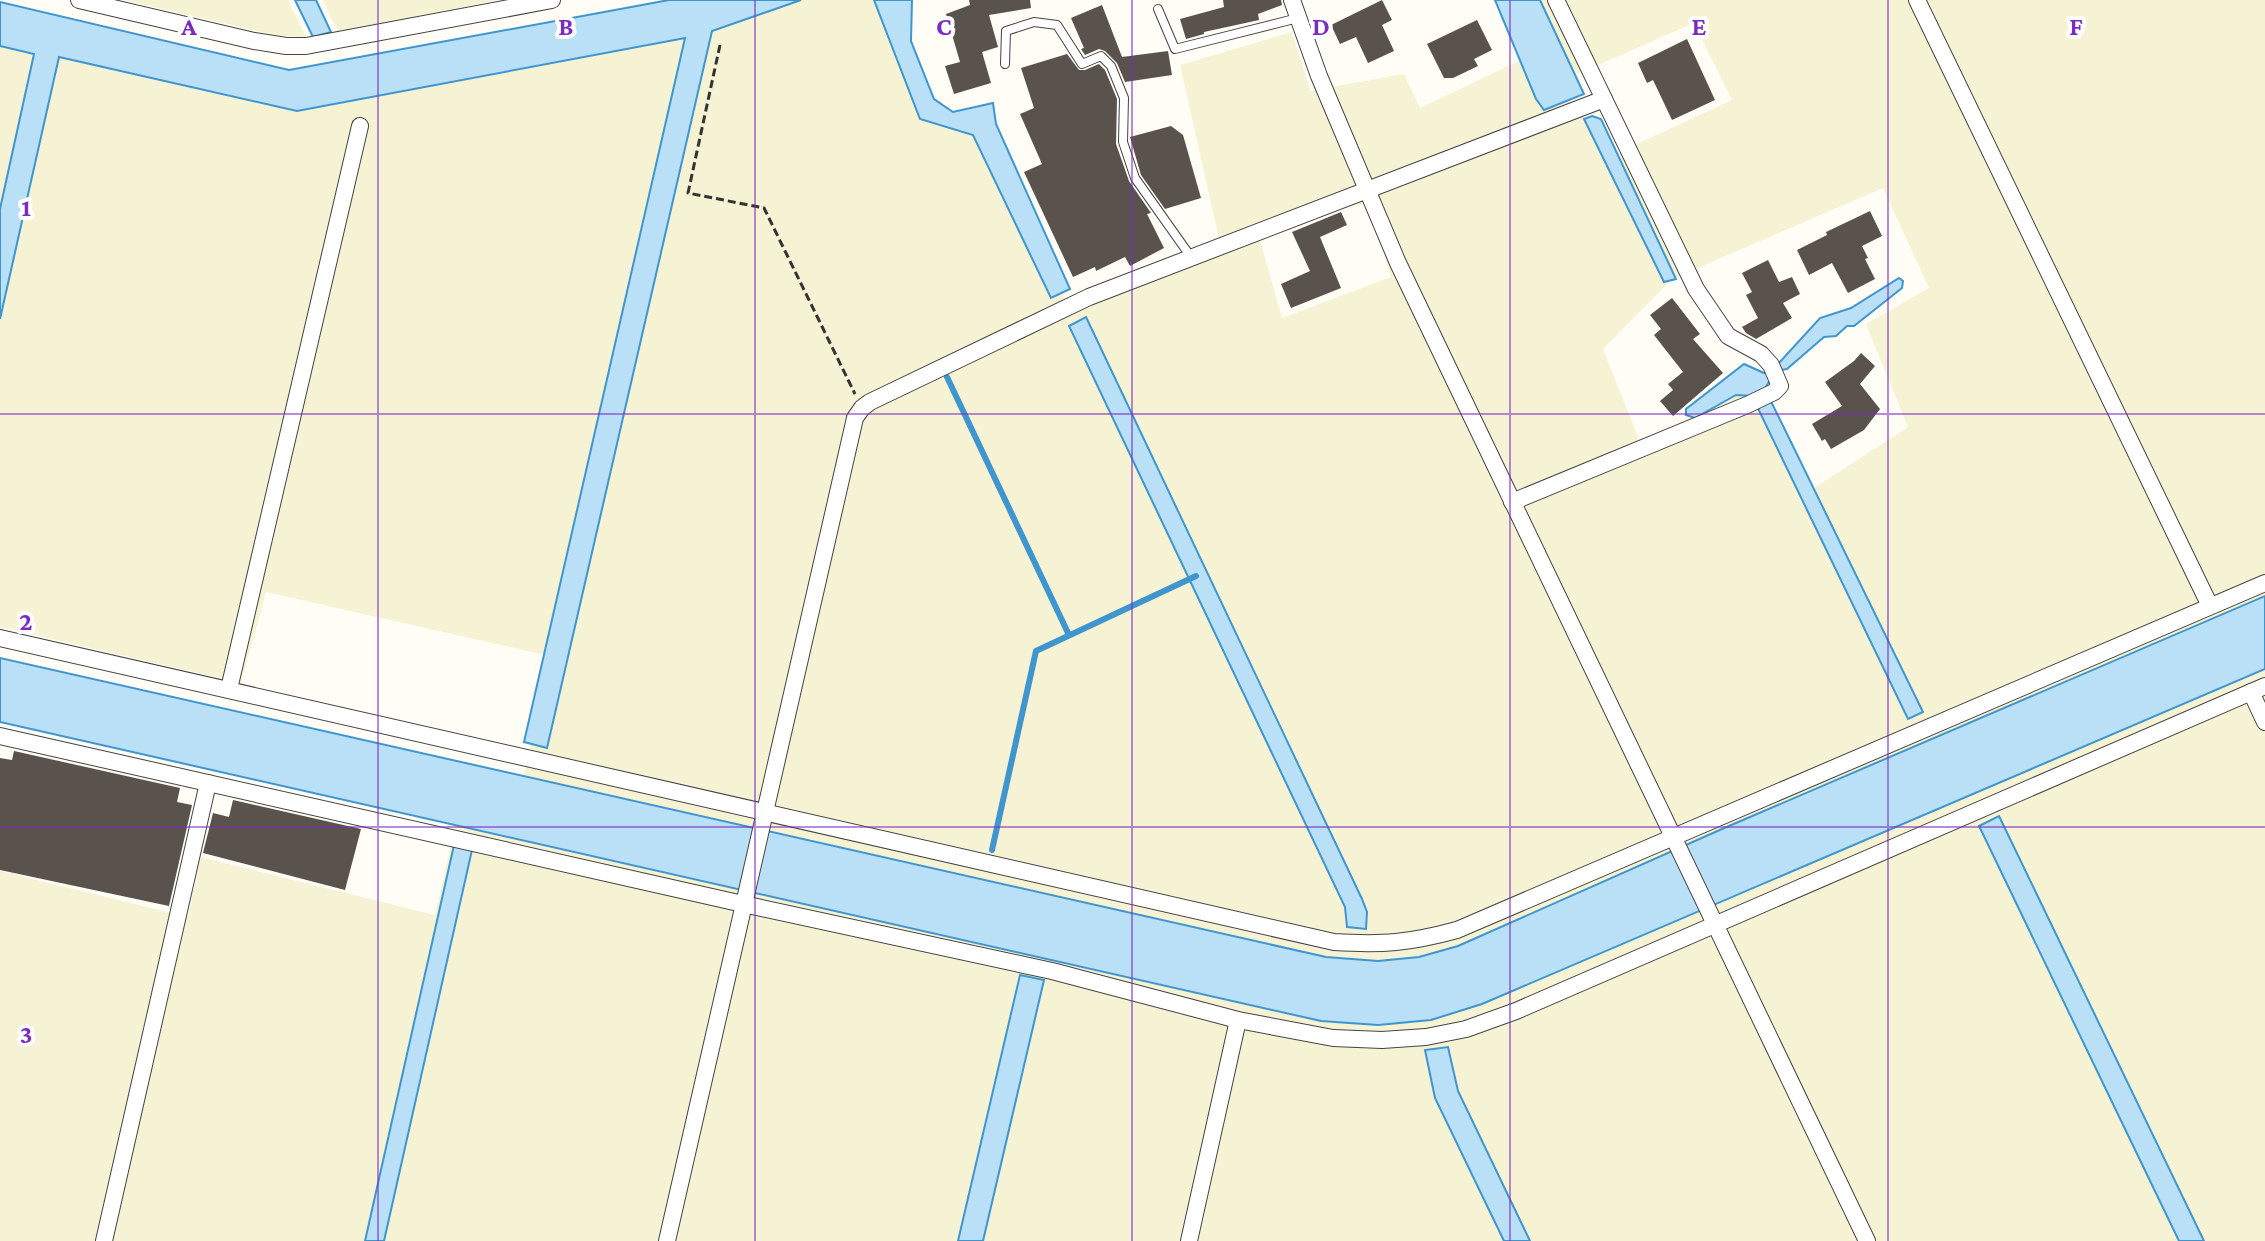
<svg xmlns="http://www.w3.org/2000/svg" width="2265" height="1241" font-family="'Crimson Pro',serif">
<style>
.farmland{fill:#f6f3d4;fill-rule:evenodd}
.water{fill:#b9e0f7;stroke:#3f96cf;stroke-width:2}
.lines{fill:none;stroke-linecap:round;stroke-linejoin:round}
.stream{stroke:#3f96cf;stroke-width:6}
.building{fill:#5a524d}
.service-casing{stroke:#444;stroke-width:10}
.minor-casing{stroke:#444;stroke-width:18}
.path{stroke:#333;stroke-width:3;stroke-dasharray:8 4;stroke-linecap:butt}
.service{stroke:#fff;stroke-width:8}
.minor{stroke:#fff;stroke-width:16}
.grid{fill:none;stroke:#7b2cbf;stroke-width:2;stroke-opacity:0.55}
.grid-label{font-size:26px;text-anchor:middle;font-weight:bold;fill:#7b2cbf;stroke:#fff;stroke-width:8;stroke-linejoin:round;paint-order:stroke}
</style>
<rect width="100%" height="100%" fill="#fffdf5"/>
<g class="farmland">
<polygon points="123,0 288,0 306,37 279,36"/>
<polygon points="323,0 498,0 338,32"/>
<path d="M 763,0 L 884,0 L 923,112 L 977,119 L 1067,304 L 1219,239 L 1180,65 L 1292,32 L 1310,91 L 1404,74 L 1420,108 L 1542,50 L 1522,0 L 2265,0 L 2265,1241 L 0,1241 L 0,871 L 188,917 L 200,857 L 435,915 L 464,788 L 522,782 L 554,657 L 266,592 L 241,683 L 0,627 L 0,32 L 297,98 ZM 1694,23 L 1732,100 L 1613,155 L 1557,83 ZM 1883,188 L 1929,288 L 1866,324 L 1908,427 L 1805,494 L 1747,380 L 1642,447 L 1603,349 L 1672,279 ZM 1368,203 L 1391,277 L 1282,318 L 1256,226 Z"/>
</g>
<g class="water">
<polygon points="295,0 316,0 331,32 313,37"/>
<polygon points="669,0 801,0 712,31 547,748 524,742 685,38 297,111 59,57 0,319 0,209 34,54 0,46 0,2 289,70"/>
<polygon points="874,0 912,0 911,41 934,99 953,112 993,103 996,124 1070,289 1051,298 973,135 920,119"/>
<polygon points="1495,0 1540,0 1584,94 1544,110 1536,99"/>
<polygon points="1592,116 1601,119 1676,279 1664,282 1584,119"/>
<path d="M 1899,278 L 1903,281 L 1902,288 L 1854,326 L 1847,326 L 1836,336 L 1824,337 L 1787,369 C 1777,369 1769,380 1765,389 L 1923,712 L 1908,719 L 1752,396 L 1736,395 L 1695,418 L 1686,415 L 1686,409 L 1744,364 L 1764,373 L 1779,363 L 1820,318 L 1851,308 Z"/>
<polygon points="1086,317 1362,899 1367,912 1366,929 1347,927 1345,907 1069,326"/>
<polygon points="2265,596 2265,669 1482,1004 1431,1020 1378,1025 1321,1021 0,722 0,658 1326,957 1378,961 1419,957 1458,946 1722,829"/>
<polygon points="1999,816 2204,1241 2179,1241 1979,826"/>
<polygon points="454,845 472,850 384,1241 365,1241"/>
<polygon points="1020,975 1044,980 983,1241 958,1241"/>
<polygon points="1448,1047 1458,1091 1530,1241 1504,1241 1435,1098 1425,1050"/>
</g>
<g class="lines">
<g class="stream">
<polyline points="947,377 1069,635"/>
<polyline points="992,850 1036,651 1196,576"/>
</g>
</g>
<g class="building">
<polygon points="969,0 1030,0 1031,8 989,15 998,47 982,52 991,83 954,94 945,66 960,62 946,14 970,5"/>
<polygon points="1223,0 1281,0 1282,5 1258,14 1259,20 1204,32 1204,34 1186,39 1180,19 1224,7"/>
<polygon points="1382,0 1392,20 1382,25 1394,51 1368,63 1356,37 1340,44 1331,25"/>
<polygon points="1102,5 1122,57 1168,51 1172,75 1125,82 1117,63 1105,51 1099,49 1085,55 1081,49 1084,48 1071,18"/>
<polygon points="1477,20 1492,50 1474,59 1478,66 1453,78 1444,78 1427,44"/>
<polygon points="1687,39 1715,100 1672,120 1653,80 1647,83 1638,63"/>
<polygon points="1067,54 1079,70 1085,70 1099,64 1105,70 1117,99 1116,144 1129,181 1151,213 1147,214 1164,248 1130,266 1125,257 1096,271 1095,267 1073,277 1024,172 1042,164 1020,114 1034,108 1021,68"/>
<polygon points="1171,126 1183,135 1201,198 1165,209 1141,175 1130,137"/>
<polygon points="1870,211 1882,236 1862,246 1868,258 1865,259 1875,279 1848,293 1832,263 1809,275 1797,250 1827,235 1826,232"/>
<polygon points="1341,212 1347,225 1320,237 1341,288 1291,308 1281,284 1310,271 1292,232"/>
<polygon points="1768,260 1779,282 1792,277 1800,294 1783,303 1792,318 1756,339 1746,333 1742,327 1758,318 1746,295 1752,292 1742,273"/>
<polygon points="1672,298 1700,334 1693,339 1723,373 1673,416 1660,401 1673,390 1668,384 1683,372 1654,335 1661,329 1650,315"/>
<polygon points="1861,353 1875,366 1860,384 1880,409 1864,430 1831,449 1825,439 1822,441 1812,424 1842,406 1825,382 1854,361"/>
<polygon points="14,751 180,788 177,802 192,805 169,906 0,870 0,758 12,760"/>
<polygon points="233,800 361,829 345,890 203,853 213,813 229,817"/>
</g>
<g class="lines">
<defs>
<g id="service">
<polyline points="1158,9 1175,49 1298,18"/>
<polyline points="1005,64 1006,31 1034,22 1057,25 1082,64 1101,56 1111,66 1124,98 1123,142 1135,178 1191,257"/>
</g>
<g id="minor">
<polyline points="79,0 254,41 286,46 306,46 552,0"/>
<polyline points="1292,0 1319,76 1398,263 1867,1241"/>
<polyline points="1917,0 2210,606"/>
<polyline points="1512,502 1747,405 1774,392 1780,386 1771,365 1761,354 1728,336 1696,289 1556,0"/>
<path d="M 0,638 L 1334,942 C 1383,945 1409,943 1457,930 L 2265,583"/>
<polyline points="229,689 360,126"/>
<polyline points="2251,692 2265,722"/>
<polyline points="0,736 743,904 1052,971 1238,1020 1333,1038 1382,1040 1426,1037 1466,1029 1516,1011 2265,686"/>
<polyline points="104,1241 208,783"/>
<polyline points="667,1241 855,418 862,408 870,402 1089,297 1604,99"/>
<polyline points="1189,1241 1238,1020"/>
</g>
</defs>
<use href="#service" class="service-casing"/>
<use href="#minor" class="minor-casing"/>
<polyline class="path" points="720,45 688,193 764,208 855,394"/>
<use href="#service" class="service"/>
<use href="#minor" class="minor"/>
</g>
<path class="grid" d="M 378,0 L 378,1241M 755,0 L 755,1241M 1132,0 L 1132,1241M 1510,0 L 1510,1241M 1888,0 L 1888,1241M 0,414 L 2265,414M 0,827 L 2265,827"/>
<g class="grid-label">
<text x="189" y="35">A</text>
<text x="566" y="35">B</text>
<text x="944" y="35">C</text>
<text x="1321" y="35">D</text>
<text x="1699" y="35">E</text>
<text x="2076" y="35">F</text>
<text x="26" y="216">1</text>
<text x="26" y="630">2</text>
<text x="26" y="1043">3</text>
</g>
</svg>
